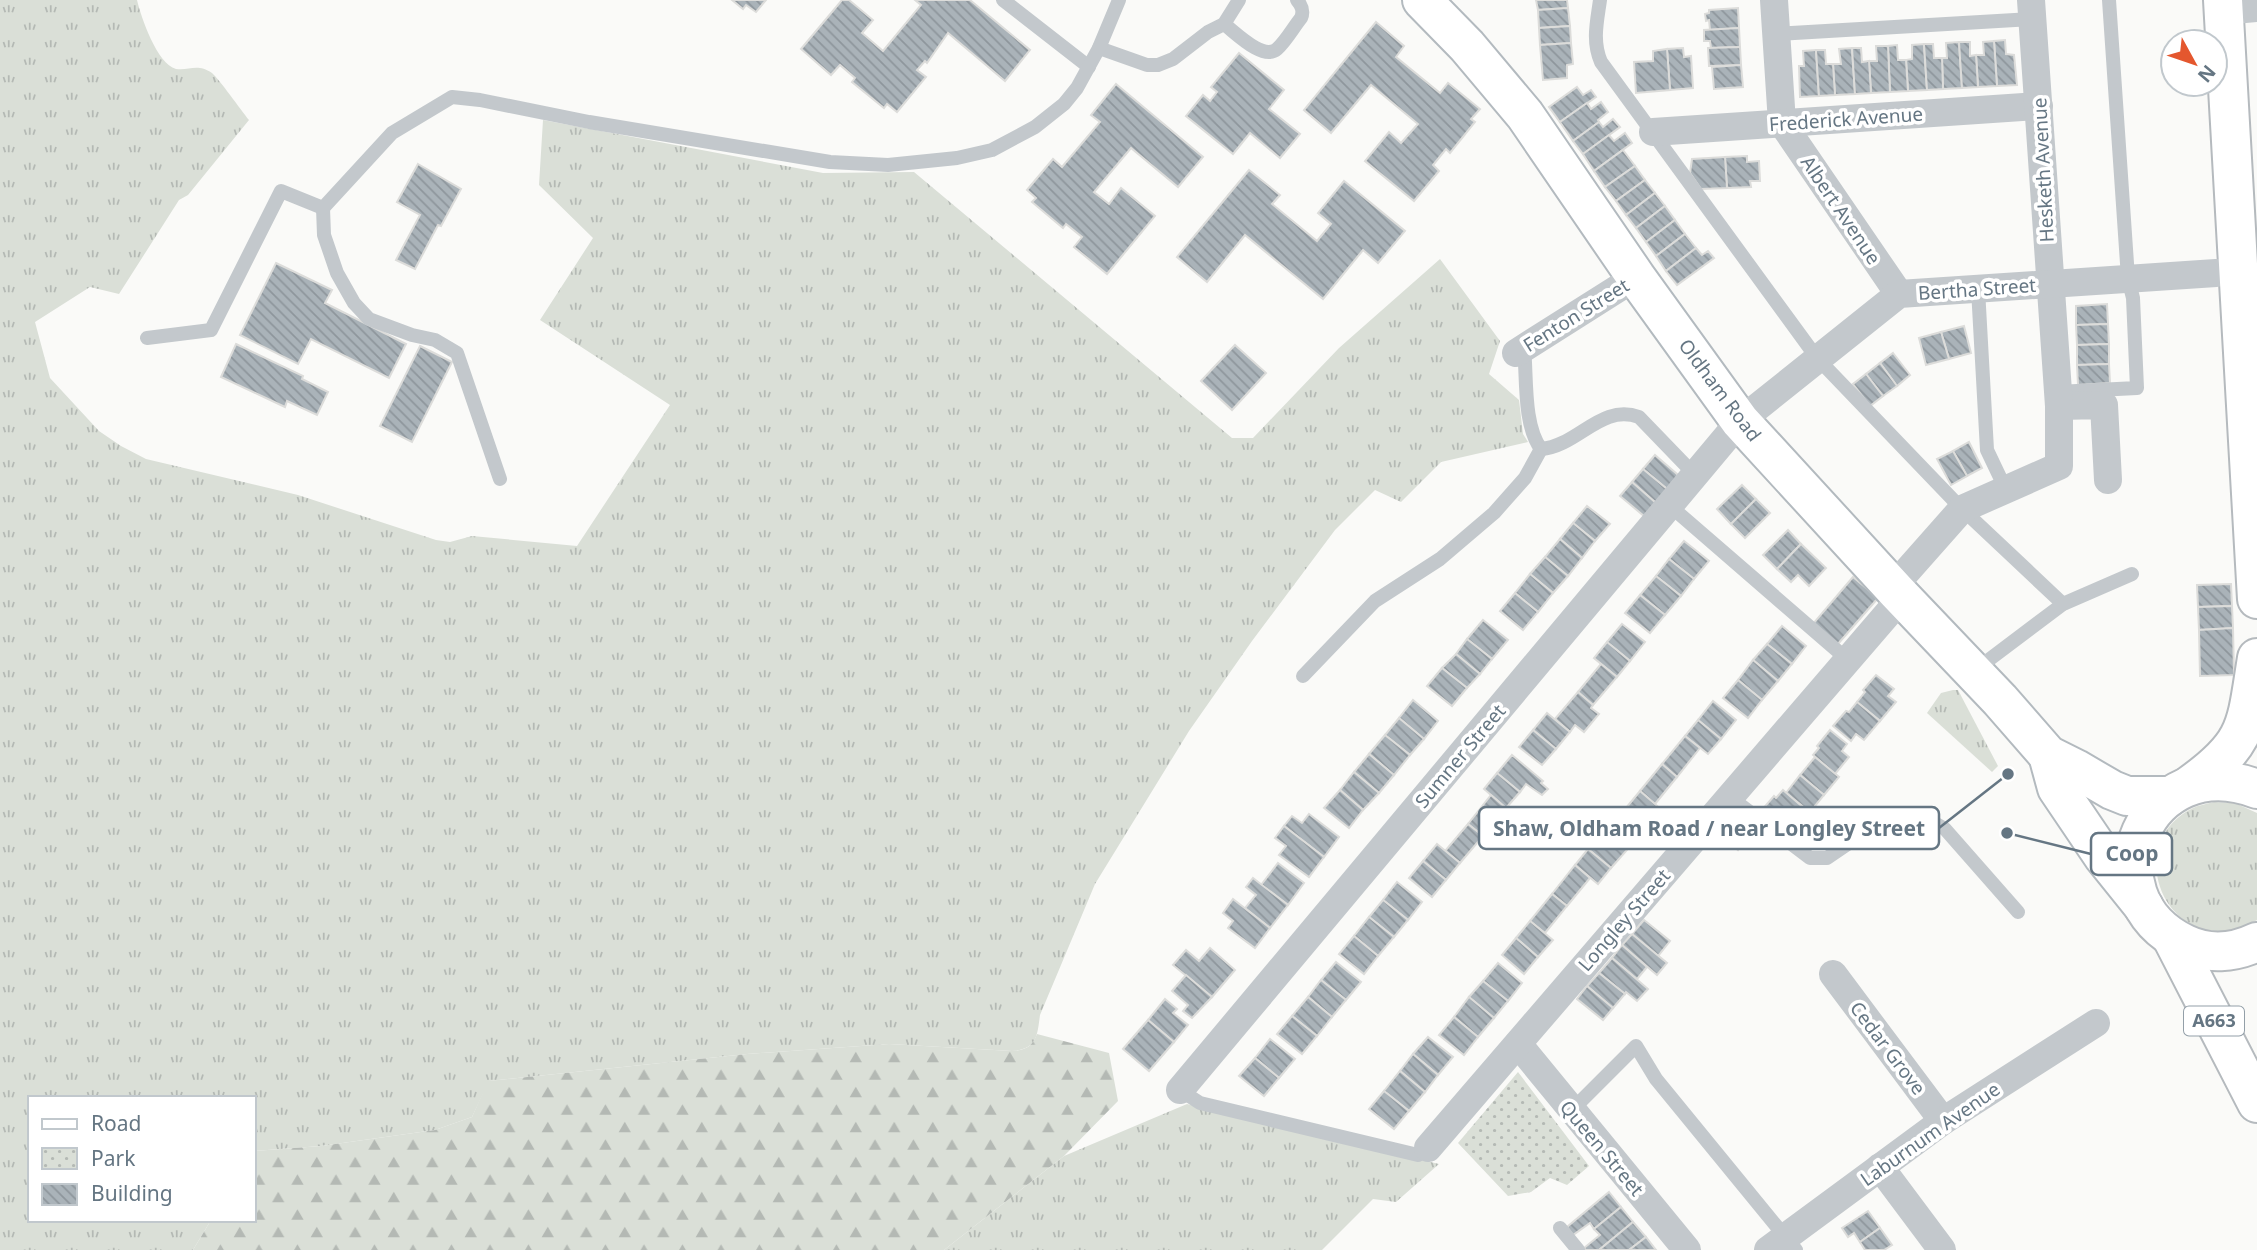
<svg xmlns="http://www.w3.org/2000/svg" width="2257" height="1250" font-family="'Noto Sans',sans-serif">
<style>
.grass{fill:url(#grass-tufts)}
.forest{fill:url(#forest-firs)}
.park{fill:url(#park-dots)}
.building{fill:url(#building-back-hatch);stroke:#dcdcda;stroke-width:2}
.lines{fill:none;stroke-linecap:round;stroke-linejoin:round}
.secondary-casing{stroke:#b3babf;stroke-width:42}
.primary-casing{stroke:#b5babe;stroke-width:42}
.service{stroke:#c3c8cc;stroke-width:14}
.minor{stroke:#c3c8cc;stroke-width:28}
.secondary{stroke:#fff;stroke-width:38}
.primary{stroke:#fff;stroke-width:38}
.labels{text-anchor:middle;stroke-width:7;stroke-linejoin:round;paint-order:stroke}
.shield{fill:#fff;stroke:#939fa8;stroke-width:2}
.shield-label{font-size:18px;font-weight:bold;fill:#657683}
.street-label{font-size:19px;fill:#657683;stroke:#fff}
.leader{fill:none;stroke:#657683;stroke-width:2.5}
.callout-dot{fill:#657683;stroke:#fff;stroke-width:2.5}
.callout{fill:#fff;stroke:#657683;stroke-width:2.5}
.callout-label{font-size:21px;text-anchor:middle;font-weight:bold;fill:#657683}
</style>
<defs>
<pattern id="grass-tufts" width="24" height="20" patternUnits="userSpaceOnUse" patternTransform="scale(1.75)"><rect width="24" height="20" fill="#dadfd7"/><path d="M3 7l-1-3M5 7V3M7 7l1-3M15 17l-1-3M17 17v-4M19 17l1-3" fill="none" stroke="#b4b9b4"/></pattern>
<pattern id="forest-firs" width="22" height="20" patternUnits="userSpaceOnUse" patternTransform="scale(1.75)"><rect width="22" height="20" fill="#dadfd7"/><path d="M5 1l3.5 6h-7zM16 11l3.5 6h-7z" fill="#b4b9b4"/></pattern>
<pattern id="park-dots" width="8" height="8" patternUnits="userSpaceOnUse" patternTransform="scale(1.75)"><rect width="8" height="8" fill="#dadfd7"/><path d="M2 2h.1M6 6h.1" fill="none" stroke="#b4b9b4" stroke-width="1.8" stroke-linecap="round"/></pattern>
<pattern id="building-back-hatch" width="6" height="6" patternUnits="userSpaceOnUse" patternTransform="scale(1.75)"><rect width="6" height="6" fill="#aab3b9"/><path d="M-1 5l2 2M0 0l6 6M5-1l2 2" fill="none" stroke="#8e969c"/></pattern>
</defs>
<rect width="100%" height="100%" fill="#fafaf8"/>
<g class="grass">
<path d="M 0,0 L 137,0 C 141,17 157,64 176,69 C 189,71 197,63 212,73 C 219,79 241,110 249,120 L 188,195 L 179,200 L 119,294 L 90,287 L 35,322 L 50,378 L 99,431 L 121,446 L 146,459 L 298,495 L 436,540 L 450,542 L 472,536 L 577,546 L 670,405 L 540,320 L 593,238 L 539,185 L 543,120 L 823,173 L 914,172 L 1232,438 L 1253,438 L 1339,348 L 1440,259 L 1500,341 L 1489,374 L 1519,400 L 1523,434 L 1528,442 L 1441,462 L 1401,502 L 1375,490 L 1335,530 L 1252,641 L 1189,731 L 1095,884 L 1040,1015 C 1037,1037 1037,1049 1012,1051 L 889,1044 L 747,1054 L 489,1081 L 472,1117 L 435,1130 L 321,1146 L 254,1151 L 254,1098 L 30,1098 L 30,1220 L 211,1220 L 193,1250 L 0,1250 Z"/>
<polygon points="1953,690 1958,690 1998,766 1992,772 1927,713 1941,693"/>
<path d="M 2214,802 L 2235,803 L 2257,813 L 2257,920 C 2251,923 2244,927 2237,929 C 2162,948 2123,842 2193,808 C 2199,805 2207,804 2214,802 Z"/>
<polygon points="1187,1104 1439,1164 1396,1202 1373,1199 1322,1250 944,1250 1064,1156"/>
</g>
<path class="forest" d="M 1037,1034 L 1109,1053 L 1118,1101 L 1064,1156 L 944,1250 L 193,1250 L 211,1220 L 254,1220 L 254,1151 L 321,1146 L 435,1130 L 472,1117 L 488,1081 L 747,1054 L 889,1044 L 1012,1051 C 1026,1050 1032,1047 1037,1034 Z"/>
<polygon class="park" points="1518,1072 1589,1166 1567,1185 1550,1178 1531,1192 1508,1196 1458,1143"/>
<g class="building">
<polygon points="732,0 766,0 756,12 746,5 743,9"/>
<polygon points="842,0 849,0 873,20 862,33 883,51 921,5 915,0 970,0 1030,50 1005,81 948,33 927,63 925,61 917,70 926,77 897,112 887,104 884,108 852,82 855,78 840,65 831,75 801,49"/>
<polygon points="1536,0 1567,0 1568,8 1538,10"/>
<polygon points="1568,8 1570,26 1539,28 1538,10"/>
<polygon points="1738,8 1739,28 1710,30 1709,20 1706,21 1705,14 1709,13 1709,10"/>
<polygon points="1376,22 1404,46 1396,57 1440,93 1448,83 1480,109 1471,119 1475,122 1450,153 1446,149 1433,165 1439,171 1414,201 1365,161 1389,132 1401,143 1418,124 1371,85 1331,133 1304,110"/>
<polygon points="1570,26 1571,43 1540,45 1539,28"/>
<polygon points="1739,28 1740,47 1711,48 1710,41 1704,41 1704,30"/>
<polygon points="2005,40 2006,54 2014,55 2017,85 1997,86 1994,41"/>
<polygon points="1994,41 1997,86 1978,87 1976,55 1984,55 1983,42"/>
<polygon points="1959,42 1962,88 1943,89 1942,58 1947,58 1946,43"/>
<polygon points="1959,42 1970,42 1970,56 1976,55 1978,87 1962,88"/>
<polygon points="1571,43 1573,64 1567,65 1567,78 1543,80 1540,45"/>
<polygon points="1924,44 1927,90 1908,91 1906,60 1912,59 1912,45"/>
<polygon points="1924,44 1933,44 1934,58 1942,58 1943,89 1927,90"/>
<polygon points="1897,45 1898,60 1906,60 1908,91 1890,92 1888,46"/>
<polygon points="1876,46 1888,46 1890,92 1871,93 1869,61 1877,61"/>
<polygon points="1740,47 1741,65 1709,66 1708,48"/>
<polygon points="1683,48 1684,57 1691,56 1693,88 1670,90 1667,49"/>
<polygon points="1852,48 1855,94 1835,95 1833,64 1841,64 1839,49"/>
<polygon points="1852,48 1861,48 1862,62 1869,61 1871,93 1855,94"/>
<polygon points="1667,49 1670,90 1636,93 1634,62 1653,61 1653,51"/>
<polygon points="1816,50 1819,96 1800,97 1799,66 1804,66 1803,51"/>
<polygon points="1816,50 1825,50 1826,64 1833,64 1835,95 1819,96"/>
<polygon points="1239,53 1284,90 1269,109 1300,134 1280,158 1250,133 1233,154 1186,116 1203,95 1210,101 1217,92 1211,87"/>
<polygon points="1741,65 1743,87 1714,89 1712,67"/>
<polygon points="1116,84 1203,157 1178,187 1131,148 1094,192 1109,204 1121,188 1155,216 1107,274 1074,247 1082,237 1066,224 1063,228 1032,202 1036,198 1027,190 1053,159 1062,167 1100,122 1091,115"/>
<polygon points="1577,87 1583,95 1591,90 1596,97 1560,122 1549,107"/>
<polygon points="1601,102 1608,112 1598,120 1599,122 1573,141 1560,122 1587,103 1591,109"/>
<polygon points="1613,119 1620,127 1583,154 1573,141 1599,122 1603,127"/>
<polygon points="1625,133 1632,143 1594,171 1583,154 1609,135 1614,141"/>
<polygon points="1623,150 1635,166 1605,187 1594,171"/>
<polygon points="1747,156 1747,162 1759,161 1760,181 1750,181 1751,187 1727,188 1725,157"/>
<polygon points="1725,157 1727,188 1701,189 1690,173 1692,159"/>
<polygon points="418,164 461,189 441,226 438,225 415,269 396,260 420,215 397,202"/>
<polygon points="1635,166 1645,180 1616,201 1605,187"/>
<polygon points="1249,170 1280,195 1272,204 1317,241 1331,224 1318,213 1344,181 1405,231 1378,263 1363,250 1323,299 1245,235 1207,282 1177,257"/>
<polygon points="1645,180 1655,193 1626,215 1616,201"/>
<polygon points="1655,193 1665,206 1636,228 1626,215"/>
<polygon points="1665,206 1675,220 1646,242 1636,228"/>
<polygon points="1675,220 1685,234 1656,256 1646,242"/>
<polygon points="1685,234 1696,248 1666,271 1656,256"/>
<polygon points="1696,248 1702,255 1708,251 1714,258 1677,285 1666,271"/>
<polygon points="276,263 332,290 325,303 406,344 389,378 311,339 298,364 240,335"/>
<polygon points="2107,304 2108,324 2076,325 2076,306"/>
<polygon points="2108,324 2109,344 2077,345 2076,325"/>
<polygon points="1964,326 1971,353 1949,359 1941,332"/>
<polygon points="1941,332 1949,359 1926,365 1919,338"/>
<polygon points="236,344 303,376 302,379 328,392 317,415 287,401 285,407 221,377"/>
<polygon points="2109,344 2109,364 2077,365 2077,345"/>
<polygon points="1235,345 1266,373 1232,410 1201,381"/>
<polygon points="420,346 452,362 412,442 380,426"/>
<polygon points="1893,353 1910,375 1897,386 1880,363"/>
<polygon points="1880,363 1897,386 1883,396 1866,374"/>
<polygon points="2109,364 2110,383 2078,385 2077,365"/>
<polygon points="1866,374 1883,396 1870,406 1853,384"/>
<polygon points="1969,442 1982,468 1967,476 1953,451"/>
<polygon points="1953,451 1967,476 1951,485 1937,459"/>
<polygon points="1655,455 1678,475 1667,489 1643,469"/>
<polygon points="1643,469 1667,489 1656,503 1632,482"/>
<polygon points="1632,482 1656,503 1644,516 1620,496"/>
<polygon points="1742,485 1756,499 1731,524 1717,509"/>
<polygon points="1756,499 1770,513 1745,538 1731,524"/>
<polygon points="1587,506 1610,524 1595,541 1573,523"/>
<polygon points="1573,523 1595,541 1582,558 1560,539"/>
<polygon points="1788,530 1801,544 1777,569 1763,555"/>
<polygon points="1560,539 1582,558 1568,576 1545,557"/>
<polygon points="1684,541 1709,561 1694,579 1669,559"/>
<polygon points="1801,544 1826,568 1809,586 1798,575 1791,582 1777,569"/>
<polygon points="1545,557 1568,576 1553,593 1530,574"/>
<polygon points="1669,559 1694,579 1681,596 1656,576"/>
<polygon points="1530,574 1553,593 1538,612 1515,593"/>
<polygon points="1656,576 1681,596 1665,615 1640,595"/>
<polygon points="1853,577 1878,598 1837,645 1812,625"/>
<polygon points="2231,584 2232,606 2198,607 2197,585"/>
<polygon points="1515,593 1538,612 1523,630 1500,611"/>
<polygon points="1640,595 1665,615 1650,633 1625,613"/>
<polygon points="2232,606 2233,628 2199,630 2198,607"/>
<polygon points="1483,620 1508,640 1492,659 1467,639"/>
<polygon points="1622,624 1645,642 1630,661 1607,642"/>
<polygon points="1782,626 1806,646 1792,664 1767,644"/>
<polygon points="2233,628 2234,675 2200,676 2199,630"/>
<polygon points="1467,639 1492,659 1480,674 1456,654"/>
<polygon points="1607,642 1630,661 1617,677 1594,658"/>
<polygon points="1767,644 1792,664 1778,681 1753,660"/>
<polygon points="1456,654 1480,674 1467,688 1442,668"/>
<polygon points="1753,660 1778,681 1762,700 1738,680"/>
<polygon points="1601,664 1617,677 1593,705 1578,692"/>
<polygon points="1442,668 1467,688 1452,706 1427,686"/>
<polygon points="1876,675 1894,689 1888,696 1896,702 1880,721 1857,702 1865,692 1863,690"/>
<polygon points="1738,680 1762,700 1748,718 1723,698"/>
<polygon points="1578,692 1593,705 1591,708 1599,714 1584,732 1575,725 1570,732 1555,719"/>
<polygon points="1413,700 1438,721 1424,739 1399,718"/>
<polygon points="1713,701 1736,720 1721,739 1698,720"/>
<polygon points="1857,702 1880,721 1864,740 1856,734 1851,741 1833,726 1846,711 1849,712"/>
<polygon points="1547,713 1570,732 1556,749 1533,730"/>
<polygon points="1399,718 1424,739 1410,755 1385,735"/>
<polygon points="1698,720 1721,739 1708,754 1685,736"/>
<polygon points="1533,730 1556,749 1542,765 1519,747"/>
<polygon points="1830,730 1847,744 1842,751 1849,757 1835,774 1813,755 1819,748 1817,746"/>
<polygon points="1385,735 1410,755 1394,775 1369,754"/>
<polygon points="1685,736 1700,748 1677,777 1662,764"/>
<polygon points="1369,754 1394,775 1379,793 1354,772"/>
<polygon points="1512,755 1543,781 1541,783 1548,789 1542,795 1526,784 1520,792 1497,773"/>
<polygon points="1815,757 1839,777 1824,795 1800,775"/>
<polygon points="1662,764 1677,777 1655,804 1640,791"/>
<polygon points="1354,772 1379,793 1363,810 1340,790"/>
<polygon points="1497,773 1520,792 1506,808 1484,789"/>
<polygon points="1800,775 1824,795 1810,812 1786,793"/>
<polygon points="1340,790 1363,810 1349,828 1324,808"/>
<polygon points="1783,790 1805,809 1791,826 1783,819 1778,826 1760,812 1774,796 1776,798"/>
<polygon points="1640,791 1663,811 1649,828 1626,808"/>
<polygon points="1491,795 1506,808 1483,836 1468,824"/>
<polygon points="1309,814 1339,837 1324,857 1284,826 1292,816 1302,823"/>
<polygon points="1738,821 1752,833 1738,850 1723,838"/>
<polygon points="1468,824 1483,836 1460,863 1445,851"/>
<polygon points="1284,826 1324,857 1309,877 1279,855 1286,846 1275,838"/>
<polygon points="1603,831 1627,850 1611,868 1588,849"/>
<polygon points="1437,844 1460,863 1446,880 1423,861"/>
<polygon points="1588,849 1611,868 1598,884 1575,865"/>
<polygon points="1423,861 1446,880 1432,897 1409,878"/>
<polygon points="1278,863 1304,883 1288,905 1261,885"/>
<polygon points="1575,865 1590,878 1567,906 1552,894"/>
<polygon points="1253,878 1288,905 1270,928 1245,908 1256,895 1246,887"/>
<polygon points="1397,882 1422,902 1408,920 1383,900"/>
<polygon points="1552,894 1567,906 1545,933 1530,921"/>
<polygon points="1233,899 1270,928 1255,948 1228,928 1233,921 1223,913"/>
<polygon points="1383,900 1408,920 1394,937 1369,917"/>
<polygon points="1369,917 1394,937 1378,956 1354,936"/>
<polygon points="1644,920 1670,941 1658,956 1632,934"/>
<polygon points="1530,921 1553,940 1538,957 1516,938"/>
<polygon points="1632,934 1667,963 1657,975 1622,945"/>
<polygon points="1354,936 1378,956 1364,974 1339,954"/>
<polygon points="1516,938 1538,957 1524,974 1502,955"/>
<polygon points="1622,945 1647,967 1637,979 1612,958"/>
<polygon points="1210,948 1235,970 1212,997 1173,965 1186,950 1199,961"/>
<polygon points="1612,958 1648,989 1637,1001 1626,992 1625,994 1599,973"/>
<polygon points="1336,962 1361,982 1346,1000 1321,980"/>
<polygon points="1498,963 1522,983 1508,1001 1483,981"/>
<polygon points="1599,973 1625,994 1613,1008 1587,986"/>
<polygon points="1186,975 1212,997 1192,1018 1183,1011 1188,1005 1172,991"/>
<polygon points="1321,980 1346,1000 1332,1017 1308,997"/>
<polygon points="1483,981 1508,1001 1494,1018 1469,997"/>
<polygon points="1587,986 1613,1008 1603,1020 1577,999"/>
<polygon points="1308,997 1332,1017 1317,1036 1292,1016"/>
<polygon points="1469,997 1494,1018 1478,1037 1454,1017"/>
<polygon points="1165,999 1177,1009 1173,1013 1188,1025 1174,1042 1148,1020"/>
<polygon points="1292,1016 1317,1036 1302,1054 1277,1034"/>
<polygon points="1454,1017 1478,1037 1464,1055 1439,1035"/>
<polygon points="1148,1020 1174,1042 1149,1071 1123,1049"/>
<polygon points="1428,1037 1453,1057 1438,1075 1413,1054"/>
<polygon points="1270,1039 1295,1059 1279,1078 1255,1058"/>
<polygon points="1413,1054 1438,1075 1425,1092 1400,1071"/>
<polygon points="1255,1058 1279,1078 1264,1096 1239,1076"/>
<polygon points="1400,1071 1425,1092 1409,1111 1384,1091"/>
<polygon points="1384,1091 1409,1111 1394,1129 1369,1109"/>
<polygon points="1609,1192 1621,1207 1594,1229 1590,1223 1573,1235 1567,1227"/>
<polygon points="1621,1207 1633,1222 1599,1250 1586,1250 1584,1248 1600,1235 1594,1229"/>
<polygon points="1868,1211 1880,1228 1860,1242 1854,1233 1848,1237 1842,1228"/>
<polygon points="1633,1222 1646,1237 1629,1250 1599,1250"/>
<polygon points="1880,1228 1892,1245 1884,1250 1865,1250 1860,1242"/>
<polygon points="1646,1237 1656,1250 1629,1250"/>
</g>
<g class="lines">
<defs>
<g id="secondary">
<polyline points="1422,0 1467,46 1525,115 1636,277 1740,421 1897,592 2000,700 2048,755 2076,769 2112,790 2127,796 2170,796"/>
<polyline points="2048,755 2057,788 2103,856 2144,907"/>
</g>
<g id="primary">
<polyline points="2223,0 2257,599"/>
<path d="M 2190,785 C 2249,743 2246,726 2257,658"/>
<path d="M 2257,789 C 2146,746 2083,895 2185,944 C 2208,955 2234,953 2257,942"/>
<polyline points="2172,938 2257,1103"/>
</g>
</defs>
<use href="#secondary" class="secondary-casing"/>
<use href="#primary" class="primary-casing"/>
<g class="service">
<polyline points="1003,0 1089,67"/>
<path d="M 1600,0 C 1597,22 1592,41 1601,62 L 1817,358 L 1962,509 L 2063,604"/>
<path d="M 1224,24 C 1236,33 1263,61 1277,49 C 1286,41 1293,28 1301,18 C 1304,11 1302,6 1297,0"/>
<polyline points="1776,34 2032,19"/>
<polyline points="1099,48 1147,65 1158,65 1173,59 1208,32 1224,24 1239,0"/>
<polyline points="323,208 324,235 337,273 354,303 369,319 412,335 435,340 457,353 500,479"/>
<polyline points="1978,289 1987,450 2006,490"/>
<polyline points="147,338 211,330 281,191 323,208 392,133 452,97 480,100 589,122 830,162 888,165 957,158 992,150 1035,127 1064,104 1077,88 1099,48 1119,0"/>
<path d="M 1524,347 C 1527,377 1523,425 1541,449"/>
<polyline points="2057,392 2137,388 2133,298 2128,278 2109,0"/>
<path d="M 1541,449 C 1578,446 1601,403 1639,417 L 1695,475"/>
<polyline points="1669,505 1848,660"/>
<polyline points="1974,671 2063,604 2132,574"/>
<polyline points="1303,676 1375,601 1440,559 1494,513 1525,478 1541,449"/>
<polyline points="1730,797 1810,858 1827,858 1874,826 1905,816 1924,817 1945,829 2018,912"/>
<polyline points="1180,1090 1200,1103 1418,1155 1428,1148"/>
<polyline points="1571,1111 1636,1046 1656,1079 1796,1250"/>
<polyline points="1560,1228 1578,1250"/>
</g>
<g class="minor">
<polyline points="1774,0 1782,123 1899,294"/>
<polyline points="2223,11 2257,8"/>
<polyline points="1653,132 2039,106"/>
<polyline points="1516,353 1636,277"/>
<polyline points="2059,406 2104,405 2108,480"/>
<polyline points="1893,587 1962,509 2059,466 2059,406 2031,0"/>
<polyline points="1833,974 1943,1121"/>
<polyline points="1518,1044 1687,1250"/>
<polyline points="1180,1090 1740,421 1899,294 2216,273"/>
<polyline points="1428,1148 1902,597"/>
<polyline points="1880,1167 1942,1250"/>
<polyline points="1768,1250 1943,1121 2096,1023"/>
</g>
<use href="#secondary" class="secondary"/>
<use href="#primary" class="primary"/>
</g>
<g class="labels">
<rect class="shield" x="2184" y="1006.5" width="60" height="29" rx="5"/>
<g class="shield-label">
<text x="2214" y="1027">A663</text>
</g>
<g class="street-label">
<text transform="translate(1846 119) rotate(-4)" y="7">Frederick Avenue</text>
<text transform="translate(2043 170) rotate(-93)" y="7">Hesketh Avenue</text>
<text transform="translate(1841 210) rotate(56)" y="7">Albert Avenue</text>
<text transform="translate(1977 289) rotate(-4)" y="7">Bertha Street</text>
<text transform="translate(1576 315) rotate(-32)" y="7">Fenton Street</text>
<text transform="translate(1720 390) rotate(53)" y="7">Oldham Road</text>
<text transform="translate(1460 756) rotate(-50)" y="7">Sumner Street</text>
<text transform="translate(1624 920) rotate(-49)" y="7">Longley Street</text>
<text transform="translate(1888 1048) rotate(53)" y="7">Cedar Grove</text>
<text transform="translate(1930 1134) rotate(-35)" y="7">Laburnum Avenue</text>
<text transform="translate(1602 1148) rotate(50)" y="7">Queen Street</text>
</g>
</g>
<path class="leader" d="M2008 774L1939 828M2007 833L2091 854"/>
<g class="callout-dot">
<circle cx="2008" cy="774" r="7"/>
<circle cx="2007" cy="833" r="7"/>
</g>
<g class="callout">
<rect x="1479" y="807" width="460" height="42" rx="7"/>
<rect x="2091" y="833" width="81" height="42" rx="7"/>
</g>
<g class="callout-label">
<text x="1709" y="836">Shaw, Oldham Road / near Longley Street</text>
<text x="2132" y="861">Coop</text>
</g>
<rect x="28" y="1096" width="228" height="126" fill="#ffffff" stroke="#c1c8cd" stroke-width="2"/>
<rect x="42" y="1119" width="35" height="10" fill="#ffffff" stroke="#c1c8cd" stroke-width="2"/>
<text x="91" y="1131" font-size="21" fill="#657683">Road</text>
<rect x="42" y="1148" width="35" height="21" fill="url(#park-dots)" stroke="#c1c8cd" stroke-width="2"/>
<text x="91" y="1166" font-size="21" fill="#657683">Park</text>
<rect x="42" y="1184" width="35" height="21" fill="url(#building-back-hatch)" stroke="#c1c8cd" stroke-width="2"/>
<text x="91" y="1201" font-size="21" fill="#657683">Building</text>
<g transform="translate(2194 63) rotate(130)"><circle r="33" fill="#ffffff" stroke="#c1c8cd" stroke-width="2"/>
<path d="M0-5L12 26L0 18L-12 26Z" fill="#e4572e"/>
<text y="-10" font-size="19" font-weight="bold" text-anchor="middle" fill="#657683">N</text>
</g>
</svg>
